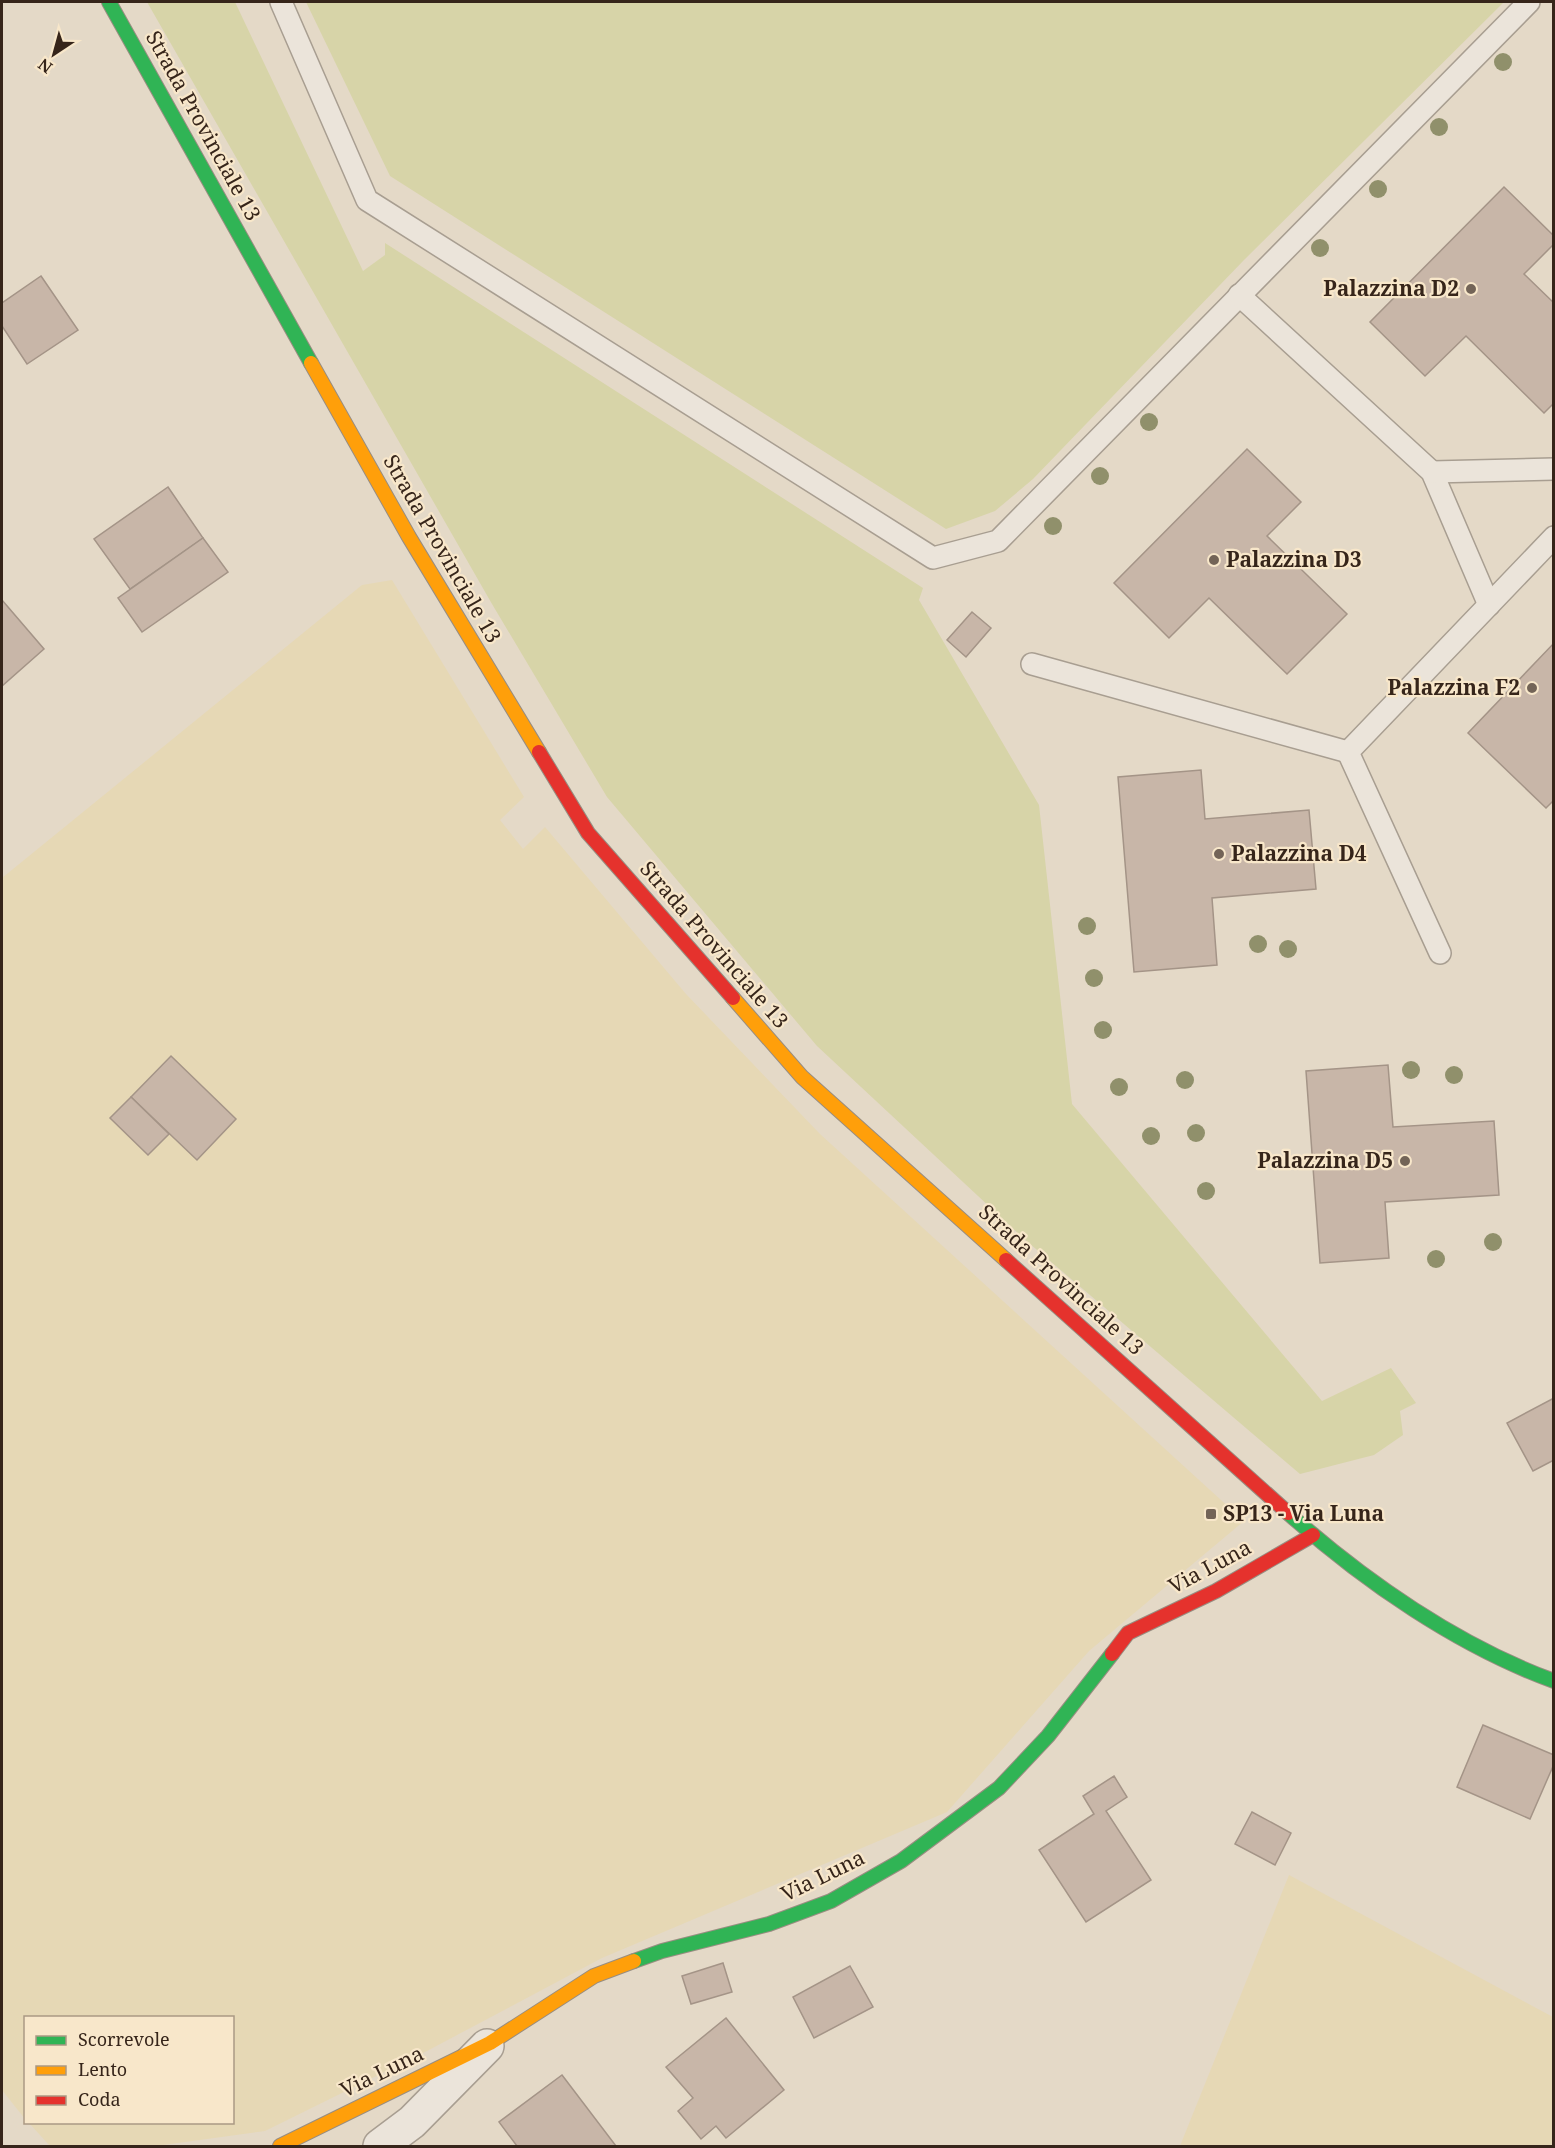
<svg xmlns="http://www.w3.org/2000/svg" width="1555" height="2148" font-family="'Noto Serif',serif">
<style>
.farmland{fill:#e6d8b5}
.green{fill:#d7d4a8}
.building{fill:#c8b6a8;stroke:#a49487;stroke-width:1.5}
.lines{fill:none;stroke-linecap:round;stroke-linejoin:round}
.lane-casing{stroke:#a89e91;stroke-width:24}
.street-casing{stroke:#a89e91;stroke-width:36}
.fast-casing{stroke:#988d81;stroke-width:16}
.slow-casing{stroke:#988d81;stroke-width:16}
.jam-casing{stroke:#988d81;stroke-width:16}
.lane{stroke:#ebe4da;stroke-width:21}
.street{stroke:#ebe4da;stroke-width:33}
.fast{stroke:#30b455;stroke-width:14}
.slow{stroke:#ff9f0a;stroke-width:14}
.jam{stroke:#e5322d;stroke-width:14}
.tree{fill:#90906b}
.poi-dot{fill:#736457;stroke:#f8e7ca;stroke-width:2}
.labels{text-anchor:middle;stroke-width:4.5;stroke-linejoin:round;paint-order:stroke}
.street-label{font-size:21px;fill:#36251a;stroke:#f8e7ca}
.poi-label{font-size:21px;font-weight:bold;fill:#36251a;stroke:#f8e7ca;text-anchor:end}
</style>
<rect width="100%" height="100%" fill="#e4d9c7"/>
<g class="farmland">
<polygon points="392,580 524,797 500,820 523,849 545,827 686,994 820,1134 1244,1521 1089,1651 947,1812 602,1958 427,2051 265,2131 156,2146 50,2146 29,2123 232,2122 232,2018 26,2018 25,2119 2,2090 2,878 362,585"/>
<polygon points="1289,1875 1553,2017 1553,2146 1180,2146"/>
</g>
<g class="green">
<polygon points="147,2 235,2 363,271 385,255 385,243 923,588 919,600 1039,805 1072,1104 1322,1401 1391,1368 1416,1403 1400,1411 1403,1435 1374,1455 1300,1474 1023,1238 817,1046 607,797 492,604"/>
<polygon points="306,2 1504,2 1244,260 1033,479 995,511 946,529 390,176"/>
</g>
<g class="building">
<polygon points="1504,187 1554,236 1554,244 1524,274 1554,303 1554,403 1544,413 1466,336 1425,376 1370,322"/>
<polygon points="41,276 78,330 27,364 2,326 2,303"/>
<polygon points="1247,449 1301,502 1267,536 1347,614 1287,674 1209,598 1169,638 1114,583"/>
<polygon points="168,487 203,538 130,589 94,539"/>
<polygon points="203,538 228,572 142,632 118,598"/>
<polygon points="2,600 44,649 2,686"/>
<polygon points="972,612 991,628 966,657 947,640"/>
<polygon points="1554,643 1554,800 1546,808 1468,733"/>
<polygon points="1201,770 1205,819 1309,810 1316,889 1212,898 1217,965 1134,972 1118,777"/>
<polygon points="171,1056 236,1119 197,1160 131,1097"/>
<polygon points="1388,1065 1393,1127 1494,1121 1499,1195 1385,1202 1389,1258 1320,1263 1306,1071"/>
<polygon points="131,1097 169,1134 148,1155 110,1118"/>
<polygon points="1554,1398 1554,1460 1533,1471 1507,1423"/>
<polygon points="1483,1725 1554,1755 1554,1764 1530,1819 1457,1787"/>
<polygon points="1114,1776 1127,1797 1106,1811 1151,1880 1086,1922 1039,1850 1094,1814 1083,1796"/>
<polygon points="1252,1812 1291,1833 1275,1865 1235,1844"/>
<polygon points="723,1963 732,1992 691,2004 682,1976"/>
<polygon points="850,1966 873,2007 814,2038 793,1997"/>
<polygon points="726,2018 784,2090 726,2138 716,2126 701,2139 678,2111 693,2098 666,2067"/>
<polygon points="562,2075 616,2146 517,2146 499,2122"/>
</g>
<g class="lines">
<defs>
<g id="lane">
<polyline points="281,2 367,200 933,558 998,541 1529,2"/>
<polyline points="1239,295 1432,472 1489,605"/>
<polyline points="1432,472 1554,469"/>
<polyline points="1032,664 1348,752"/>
<polyline points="1440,953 1348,752 1554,537"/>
</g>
<polyline id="street" points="380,2146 412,2122 487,2046"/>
<g id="fast">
<polyline points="109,2 311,363"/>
<path d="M 1288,1513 C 1364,1581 1458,1646 1554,1681"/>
<polyline points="634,1961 662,1951 769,1924 831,1901 901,1861 999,1788 1048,1736 1112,1654"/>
</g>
<g id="slow">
<polyline points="311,363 409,537 539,752"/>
<polyline points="733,998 802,1077 1006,1260"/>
<polyline points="280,2146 490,2043 594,1976 634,1961"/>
</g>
<g id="jam">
<polyline points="539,752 588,833 733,998"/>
<polyline points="1006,1260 1288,1513"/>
<polyline points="1112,1654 1128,1633 1216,1591 1313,1535"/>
</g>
</defs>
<use href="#lane" class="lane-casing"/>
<use href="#street" class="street-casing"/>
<use href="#fast" class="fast-casing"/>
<use href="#slow" class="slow-casing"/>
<use href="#jam" class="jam-casing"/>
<use href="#lane" class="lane"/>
<use href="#street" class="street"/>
<use href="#fast" class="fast"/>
<use href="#slow" class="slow"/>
<use href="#jam" class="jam"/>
</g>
<g class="tree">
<circle cx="1503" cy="62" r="9"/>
<circle cx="1439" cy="127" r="9"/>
<circle cx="1378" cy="189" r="9"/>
<circle cx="1320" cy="248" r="9"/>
<circle cx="1149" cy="422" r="9"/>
<circle cx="1100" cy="476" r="9"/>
<circle cx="1053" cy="526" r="9"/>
<circle cx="1087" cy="926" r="9"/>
<circle cx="1258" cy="944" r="9"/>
<circle cx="1288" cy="949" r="9"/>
<circle cx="1094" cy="978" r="9"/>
<circle cx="1103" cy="1030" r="9"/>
<circle cx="1411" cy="1070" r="9"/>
<circle cx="1454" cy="1075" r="9"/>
<circle cx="1185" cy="1080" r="9"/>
<circle cx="1119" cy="1087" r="9"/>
<circle cx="1196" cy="1133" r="9"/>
<circle cx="1151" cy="1136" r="9"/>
<circle cx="1206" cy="1191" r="9"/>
<circle cx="1493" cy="1242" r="9"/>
<circle cx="1436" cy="1259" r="9"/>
</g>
<g class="poi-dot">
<circle cx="1471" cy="289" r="6"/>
<circle cx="1214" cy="560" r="6"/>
<circle cx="1532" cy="688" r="6"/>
<circle cx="1219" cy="854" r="6"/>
<circle cx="1405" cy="1161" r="6"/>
<rect x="1205" y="1508" width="12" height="12" rx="3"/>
</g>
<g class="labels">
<g class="street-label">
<text transform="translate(203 126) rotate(61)" y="7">Strada Provinciale 13</text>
<text transform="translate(442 549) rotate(60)" y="7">Strada Provinciale 13</text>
<text transform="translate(714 945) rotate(49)" y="7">Strada Provinciale 13</text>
<text transform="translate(1061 1280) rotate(42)" y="7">Strada Provinciale 13</text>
<text transform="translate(1210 1567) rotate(-28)" y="7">Via Luna</text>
<text transform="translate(823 1876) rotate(-26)" y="7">Via Luna</text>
<text transform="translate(382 2072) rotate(-26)" y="7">Via Luna</text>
</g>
<g class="poi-label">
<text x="1459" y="296">Palazzina D2</text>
<text x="1226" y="567" text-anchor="start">Palazzina D3</text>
<text x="1520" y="695">Palazzina F2</text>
<text x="1231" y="861" text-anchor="start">Palazzina D4</text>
<text x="1393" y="1168">Palazzina D5</text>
<text x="1223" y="1521" text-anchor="start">SP13 - Via Luna</text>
</g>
</g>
<rect width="1555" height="2148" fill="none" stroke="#36251a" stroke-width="6"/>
<rect x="24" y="2016" width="210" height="108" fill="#f8e7ca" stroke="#aa9984" stroke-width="1.5"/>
<rect x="36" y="2036" width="30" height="9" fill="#30b455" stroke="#aa9984" stroke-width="1.5"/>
<text x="78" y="2046" font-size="18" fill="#36251a">Scorrevole</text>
<rect x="36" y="2066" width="30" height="9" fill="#ff9f0a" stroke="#aa9984" stroke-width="1.5"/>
<text x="78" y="2076" font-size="18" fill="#36251a">Lento</text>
<rect x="36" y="2096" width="30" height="9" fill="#e5322d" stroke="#aa9984" stroke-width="1.5"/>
<text x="78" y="2106" font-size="18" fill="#36251a">Coda</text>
<g transform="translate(54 54) rotate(216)" stroke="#f8e7ca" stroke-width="4.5" paint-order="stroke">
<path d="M0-4.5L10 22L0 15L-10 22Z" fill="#36251a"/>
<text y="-9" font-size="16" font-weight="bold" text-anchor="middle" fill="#36251a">N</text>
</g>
</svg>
